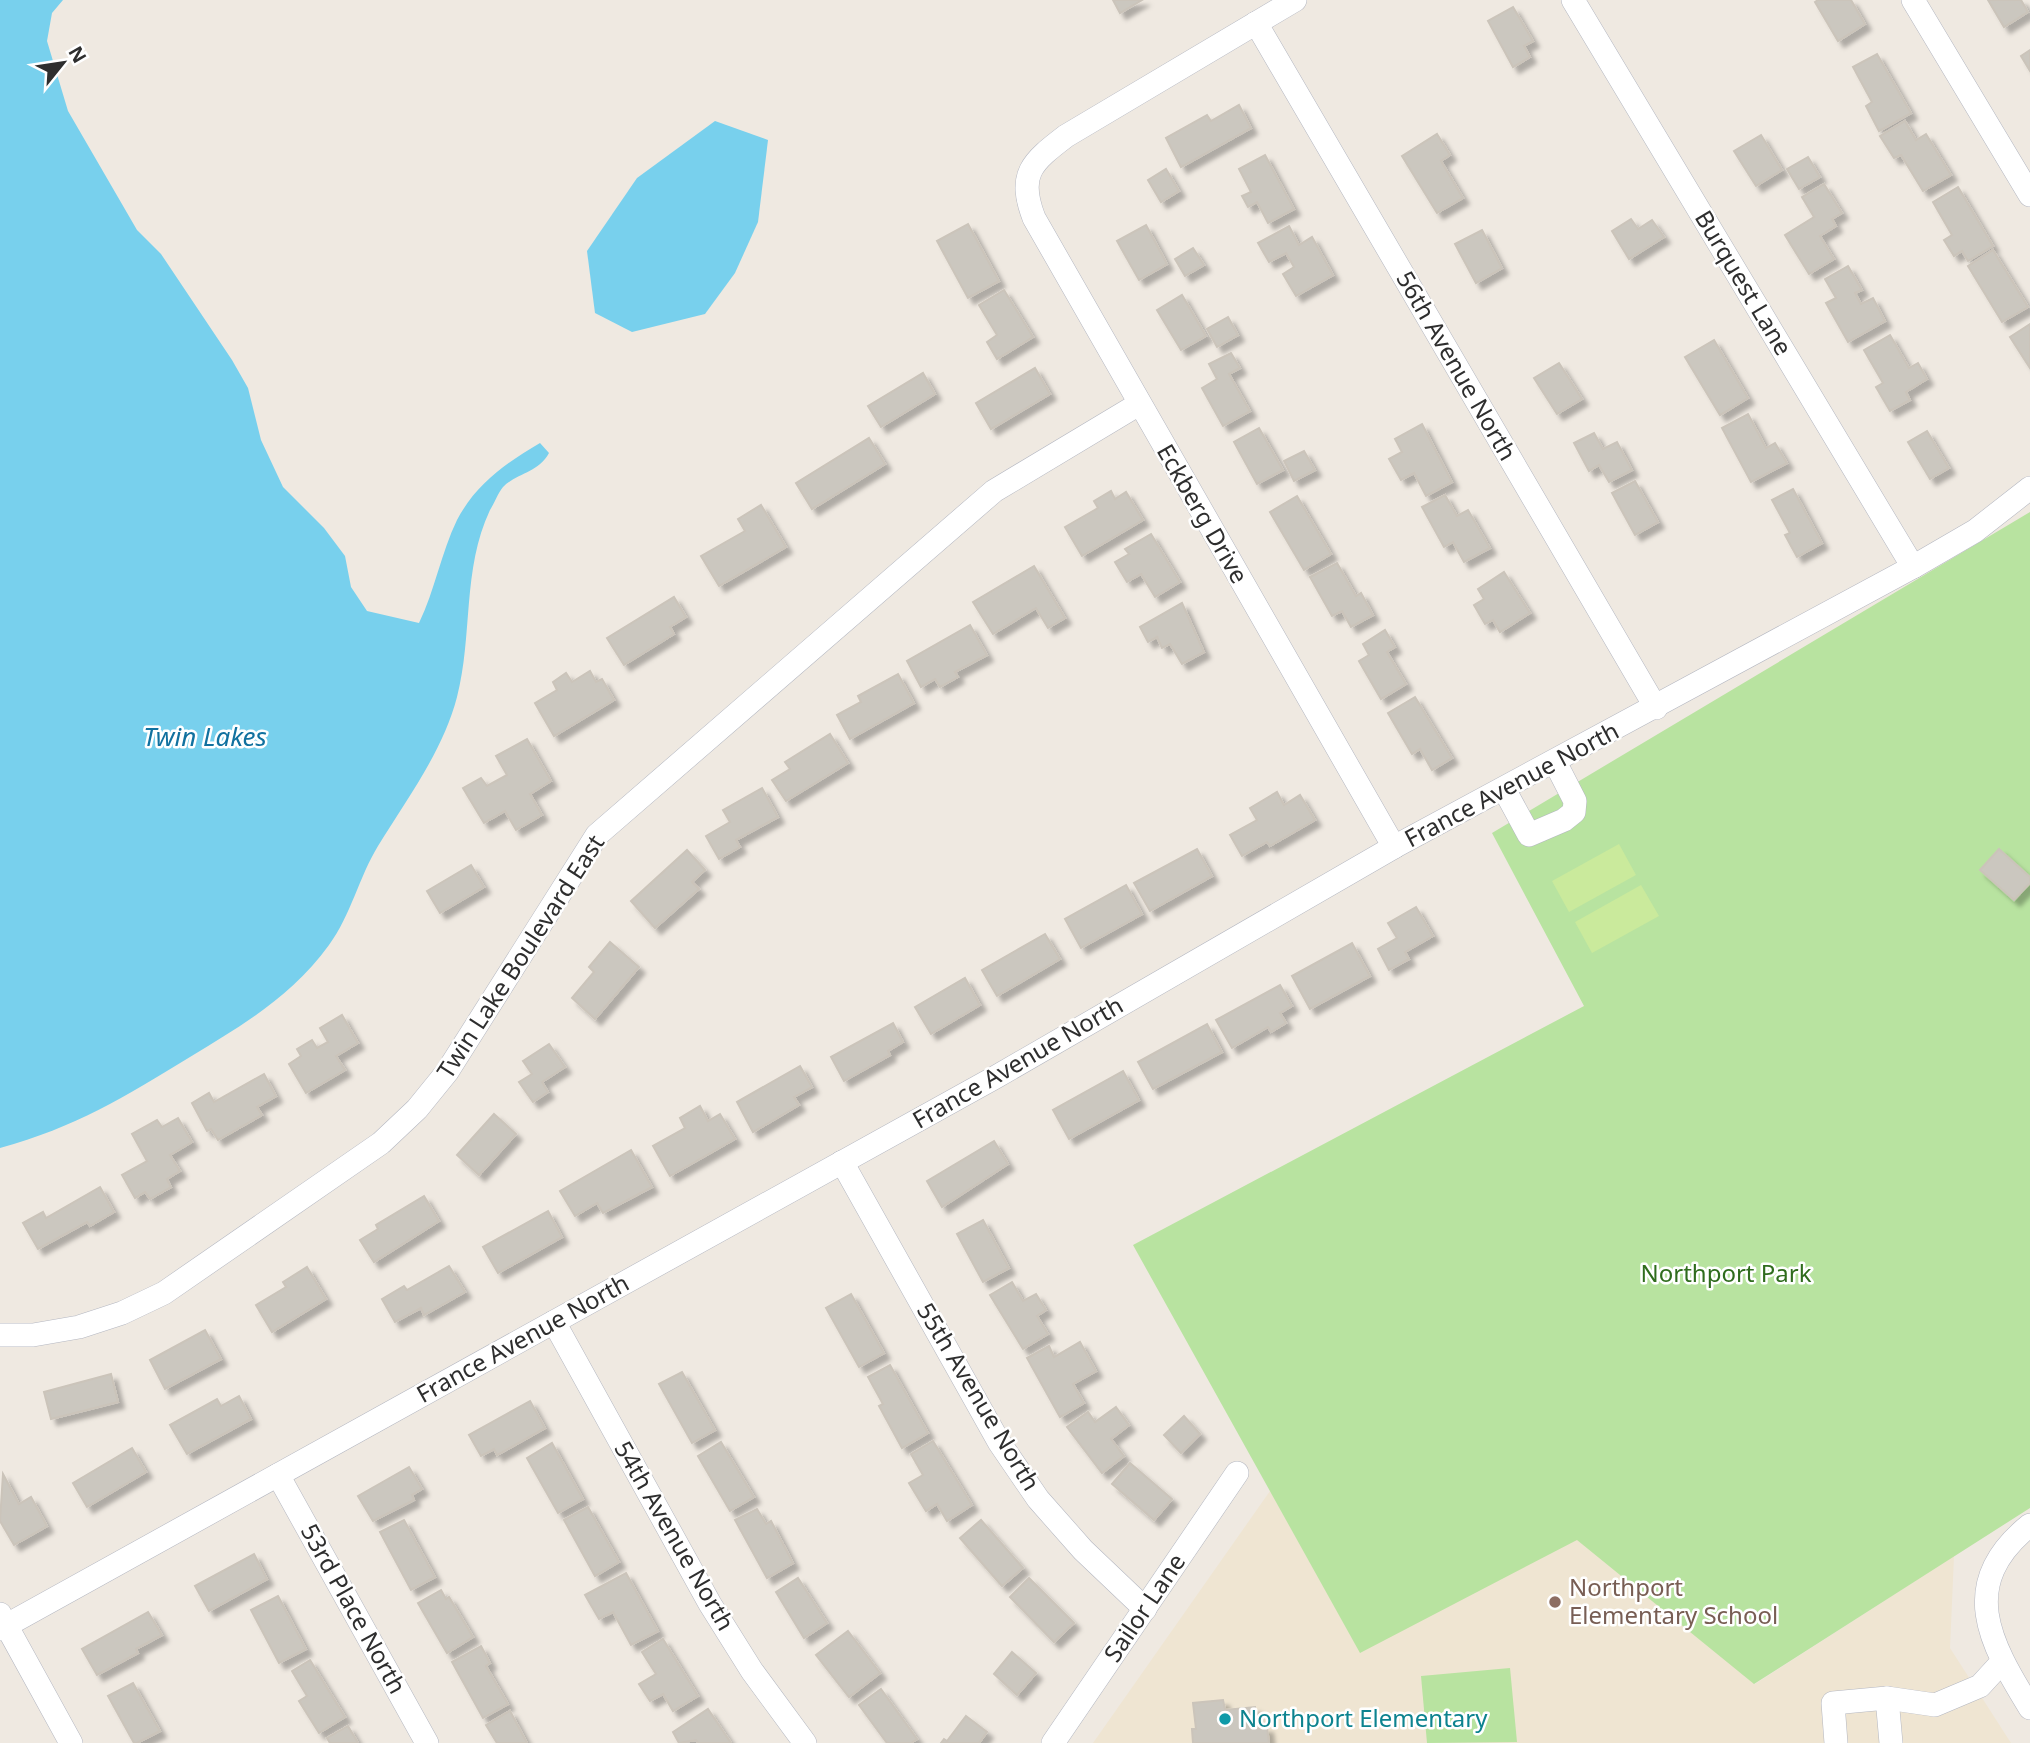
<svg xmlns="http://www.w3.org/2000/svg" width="2030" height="1743" font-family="'Noto Sans',sans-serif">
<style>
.education{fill:#efe5d2}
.green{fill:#b8e3a0}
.pitch{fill:#caea9c}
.water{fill:#78d0ed}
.building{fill:#cbc7bf;stroke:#cbc4ba;stroke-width:2;filter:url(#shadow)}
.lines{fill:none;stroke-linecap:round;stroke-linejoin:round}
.minor-casing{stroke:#b4b7c1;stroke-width:24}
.minor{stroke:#fff;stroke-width:23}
.education-dot{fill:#8d6e63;stroke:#fff;stroke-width:2.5}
.culture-dot{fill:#0f9aa8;stroke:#fff;stroke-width:2.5}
.labels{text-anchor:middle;stroke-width:5;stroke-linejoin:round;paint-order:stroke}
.street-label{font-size:24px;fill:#2e2e2e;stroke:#fff}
.park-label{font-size:24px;fill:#2f6c1d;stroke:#fff}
.education-label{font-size:24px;fill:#785e54;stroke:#fff;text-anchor:start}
.culture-label{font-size:24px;fill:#0d838f;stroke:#fff;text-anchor:start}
.water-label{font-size:26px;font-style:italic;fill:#11719f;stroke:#fff}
</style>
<defs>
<filter id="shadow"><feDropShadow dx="6" dy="6" stdDeviation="2" flood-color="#0004"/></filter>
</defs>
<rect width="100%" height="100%" fill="#efe9e1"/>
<polygon class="education" points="1270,1491 1360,1652 1577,1539 1755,1684 1954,1556 1950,1648 2011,1743 1093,1743"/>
<g class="green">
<polygon points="2030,512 2030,1508 1754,1684 1577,1540 1360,1653 1133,1245 1584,1006 1492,833"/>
<polygon points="1510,1668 1517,1742 1427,1743 1421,1676"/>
</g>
<g class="pitch">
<polygon points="1619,844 1636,875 1569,912 1552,881"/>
<polygon points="1641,885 1659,916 1592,953 1575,922"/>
</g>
<g class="water">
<path d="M 0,0 L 63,0 L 52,13 L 47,41 L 68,111 L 137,230 L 161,254 L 232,360 L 248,388 L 261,440 L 283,487 L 324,528 L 345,556 L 351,587 L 367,611 L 419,623 C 435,590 441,553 457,520 C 476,484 506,463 540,443 L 549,453 C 538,473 517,473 503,487 C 498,493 494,504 490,510 C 462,569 473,636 457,697 C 443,751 407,799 378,846 C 359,877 351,915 329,945 C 291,997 244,1024 190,1057 C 123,1098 76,1127 0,1148 Z"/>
<polygon points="715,121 768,140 758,222 735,273 705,314 632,332 595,313 587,251 637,178"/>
</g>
<g class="building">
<polygon points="1113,0 1142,0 1120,13"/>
<polygon points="1818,0 1851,0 1865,24 1838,41 1815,2"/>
<polygon points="1988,0 2021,0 2028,12 2004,27"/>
<polygon points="1513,7 1533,41 1524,46 1530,57 1513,67 1488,21"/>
<polygon points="2030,50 2030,71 2021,56"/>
<polygon points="1877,54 1911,113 1879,131 1866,106 1872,102 1853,67"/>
<polygon points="1239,105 1251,128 1181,167 1166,138 1207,115 1211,121"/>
<polygon points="1905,121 1916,140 1926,134 1951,175 1923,191 1901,155 1894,158 1880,136"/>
<polygon points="1437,134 1450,155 1441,161 1463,198 1437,213 1402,156"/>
<polygon points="1761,135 1782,170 1756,186 1734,151"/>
<polygon points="1265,155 1294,209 1268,223 1257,202 1248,207 1242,196 1251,192 1239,169"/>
<polygon points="1808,157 1820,177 1799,189 1787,169"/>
<polygon points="1166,169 1179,191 1161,202 1148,180"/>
<polygon points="1824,184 1842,213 1832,219 1836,226 1820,236 1834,259 1809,274 1785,235 1814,217 1802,197"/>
<polygon points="1958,187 1993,246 1968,261 1962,251 1954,256 1944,240 1952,235 1933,202"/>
<polygon points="1631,219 1638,229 1652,220 1664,237 1629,259 1612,231"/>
<polygon points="968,224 999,281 968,298 937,241"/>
<polygon points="1146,225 1167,264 1139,280 1117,241"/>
<polygon points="1289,226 1299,245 1312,237 1333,275 1296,296 1283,274 1294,267 1286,253 1269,262 1258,243"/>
<polygon points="1482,230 1502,268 1476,283 1455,244"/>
<polygon points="1193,248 1204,265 1185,276 1175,259"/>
<polygon points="1993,250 2028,307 2002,322 1968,266"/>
<polygon points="1848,266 1862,290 1855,293 1861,304 1873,298 1885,321 1848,342 1826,303 1836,298 1825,279"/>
<polygon points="1004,290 1033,337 997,359 987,342 997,335 979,305"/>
<polygon points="1182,295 1206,336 1181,350 1157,310"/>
<polygon points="1228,317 1238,335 1217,347 1207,329"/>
<polygon points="2030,324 2030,368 2010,337"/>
<polygon points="1890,335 1909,368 1918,363 1927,379 1906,392 1910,400 1890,411 1876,387 1883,383 1864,350"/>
<polygon points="1714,340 1748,398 1720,415 1685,357"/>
<polygon points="1231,353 1240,368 1229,374 1250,411 1223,426 1202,388 1217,379 1209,364"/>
<polygon points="1559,363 1582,399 1557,414 1534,378"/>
<polygon points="1035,368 1050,394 991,429 976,403"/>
<polygon points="923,373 935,394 881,427 868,406"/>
<polygon points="1748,414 1766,448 1775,443 1787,463 1751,482 1722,428"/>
<polygon points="1422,424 1452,482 1426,496 1414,473 1401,480 1389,459 1402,452 1395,439"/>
<polygon points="1259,428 1283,470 1257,484 1234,442"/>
<polygon points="1927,431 1949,468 1930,479 1908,442"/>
<polygon points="1594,433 1603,449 1617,442 1632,470 1609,482 1599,465 1589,471 1574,443"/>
<polygon points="869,438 885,464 812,509 796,483"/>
<polygon points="1304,451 1315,470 1294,481 1284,461"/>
<polygon points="1635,481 1658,522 1635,535 1612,493"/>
<polygon points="1793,489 1822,543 1797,557 1785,535 1790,533 1772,500"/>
<polygon points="1111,491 1115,499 1126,492 1143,520 1082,556 1065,527 1098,508 1094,501"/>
<polygon points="1445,495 1457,516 1468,510 1490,548 1464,562 1453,542 1444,547 1422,507"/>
<polygon points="1297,496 1331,554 1304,570 1270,512"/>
<polygon points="761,505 786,547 719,586 701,556 745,531 738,519"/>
<polygon points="1151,534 1180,582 1155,597 1141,574 1127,582 1115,562 1129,554 1125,549"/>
<polygon points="1337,563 1356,596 1361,593 1373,615 1351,627 1342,611 1332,616 1310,577"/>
<polygon points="1034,566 1065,618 1048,628 1036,608 993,634 973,602"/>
<polygon points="1504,572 1530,613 1500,632 1493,620 1485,624 1474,605 1484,599 1478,589"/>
<polygon points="674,597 686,617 670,627 674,634 624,665 607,638"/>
<polygon points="1182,603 1204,652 1182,664 1170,644 1162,648 1157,637 1148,642 1140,627"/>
<polygon points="970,625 987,655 955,672 958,677 940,687 935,679 921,687 907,661"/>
<polygon points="1385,630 1395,647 1387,652 1406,684 1381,699 1359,661 1369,655 1363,644"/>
<polygon points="590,671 596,682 602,679 614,700 554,736 535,703 557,690 553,682 566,673 572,682"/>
<polygon points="898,674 914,703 850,739 837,715 861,702 858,696"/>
<polygon points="1415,697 1452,758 1432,770 1420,749 1412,754 1388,713"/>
<polygon points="830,734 848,763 786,801 772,780 790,769 785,762"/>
<polygon points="527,739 551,781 530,794 542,815 516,830 505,811 484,823 463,788 481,778 487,786 507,775 496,756"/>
<polygon points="762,788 778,817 736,840 740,847 719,859 706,836 730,822 723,810"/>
<polygon points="1277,792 1284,805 1300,795 1315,820 1270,846 1267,842 1242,856 1230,835 1257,820 1250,808"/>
<polygon points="1197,849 1212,876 1150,911 1134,883"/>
<polygon points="1999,849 2030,877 2030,883 2014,900 1980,870"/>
<polygon points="687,850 705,870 692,882 699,889 655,928 631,901"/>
<polygon points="471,865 484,887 440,913 427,891"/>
<polygon points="1126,885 1142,914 1081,948 1065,919"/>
<polygon points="1416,907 1433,936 1405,952 1409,959 1389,970 1378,949 1397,938 1388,923"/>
<polygon points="1045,934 1060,959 997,996 982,970"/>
<polygon points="610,942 639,967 595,1019 572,998 594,972 589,967"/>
<polygon points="1352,943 1370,976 1310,1009 1292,976"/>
<polygon points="965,978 980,1005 931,1034 915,1007"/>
<polygon points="1280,985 1292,1006 1280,1013 1286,1023 1271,1032 1268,1027 1232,1048 1216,1020"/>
<polygon points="342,1015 358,1043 336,1056 345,1070 306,1093 289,1064 301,1056 297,1049 312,1040 317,1048 328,1042 320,1028"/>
<polygon points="893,1023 903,1042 888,1051 890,1055 844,1081 831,1057"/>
<polygon points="1207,1024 1222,1052 1153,1089 1138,1062"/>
<polygon points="549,1044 565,1067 542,1082 548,1092 533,1102 519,1082 532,1074 523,1061"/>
<polygon points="800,1066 812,1087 794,1097 799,1105 753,1132 737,1102"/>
<polygon points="1123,1071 1139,1100 1069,1139 1053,1110"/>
<polygon points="264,1074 276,1096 257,1107 262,1115 218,1140 211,1129 207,1131 192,1103 209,1093 214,1102"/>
<polygon points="700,1106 708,1121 720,1114 735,1139 670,1176 653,1146 685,1128 680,1118"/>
<polygon points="494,1114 516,1134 479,1175 457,1155"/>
<polygon points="178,1118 192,1142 170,1155 180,1171 167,1179 171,1187 150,1199 145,1192 135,1198 122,1175 147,1161 132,1134 157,1120 162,1127"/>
<polygon points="994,1141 1008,1164 942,1207 927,1181"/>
<polygon points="631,1150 652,1187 603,1213 597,1203 575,1216 560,1191"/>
<polygon points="100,1187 114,1212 90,1226 87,1222 38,1249 23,1223 43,1212 46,1218"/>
<polygon points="424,1196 439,1221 374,1262 360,1240 378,1229 376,1225"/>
<polygon points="548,1211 562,1237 498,1273 483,1247"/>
<polygon points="983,1220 1009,1268 983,1282 957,1234"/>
<polygon points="449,1266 465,1292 424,1315 421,1308 395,1322 382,1299 404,1286 407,1290"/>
<polygon points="307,1267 326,1299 272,1332 256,1305 286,1287 283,1282"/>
<polygon points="1012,1282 1023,1301 1036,1294 1046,1310 1037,1316 1048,1334 1023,1349 990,1295"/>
<polygon points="851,1294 884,1353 859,1367 826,1308"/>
<polygon points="205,1330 221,1359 165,1389 150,1360"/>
<polygon points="1080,1342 1096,1371 1073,1384 1084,1403 1060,1417 1027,1358 1049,1346 1054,1357"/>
<polygon points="890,1365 928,1433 902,1448 879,1406 883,1404 868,1377"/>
<polygon points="682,1372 715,1430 692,1443 659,1384"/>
<polygon points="111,1374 118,1402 51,1419 44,1392"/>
<polygon points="239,1396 251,1419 187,1454 170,1425 217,1399 221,1406"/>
<polygon points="530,1401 545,1428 497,1455 494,1449 481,1456 469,1435"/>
<polygon points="1116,1407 1129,1425 1111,1439 1124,1456 1102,1473 1067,1427 1088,1412 1095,1422"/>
<polygon points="1184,1416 1200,1434 1181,1453 1164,1435"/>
<polygon points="933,1441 972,1505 947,1521 937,1504 926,1511 909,1483 923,1475 911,1454"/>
<polygon points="721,1442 754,1497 730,1511 698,1456"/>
<polygon points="552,1443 583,1499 558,1513 527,1458"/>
<polygon points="132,1448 146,1472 87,1507 73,1483"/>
<polygon points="1130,1463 1172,1499 1154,1520 1112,1484"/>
<polygon points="409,1467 422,1489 412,1495 414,1500 373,1521 358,1496"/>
<polygon points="3,1474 19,1504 31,1497 47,1526 14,1545 0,1521"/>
<polygon points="588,1507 619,1562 595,1576 564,1520"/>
<polygon points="757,1509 766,1524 771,1521 793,1563 767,1578 735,1520"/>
<polygon points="404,1520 435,1577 411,1590 380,1532"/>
<polygon points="981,1520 1023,1568 1002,1586 960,1538"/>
<polygon points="254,1554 267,1579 209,1611 195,1586"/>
<polygon points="626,1573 658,1631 631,1645 613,1612 599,1619 585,1595"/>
<polygon points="798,1578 827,1623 804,1638 776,1592"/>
<polygon points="1029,1578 1074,1623 1054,1642 1010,1597"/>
<polygon points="441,1590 446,1599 449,1597 473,1637 447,1653 418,1603"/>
<polygon points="278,1596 306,1649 279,1663 251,1610"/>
<polygon points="148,1612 162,1635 136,1649 138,1653 97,1675 82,1649"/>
<polygon points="848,1631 880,1673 849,1697 816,1655"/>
<polygon points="663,1639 698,1696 673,1711 663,1694 650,1701 639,1684 656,1674 642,1652"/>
<polygon points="481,1646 490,1663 486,1666 508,1704 483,1718 452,1662"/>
<polygon points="1012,1652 1036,1673 1017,1695 994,1674"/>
<polygon points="310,1660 345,1717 319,1733 299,1701 307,1696 292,1671"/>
<polygon points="133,1683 160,1731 137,1743 134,1743 108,1696"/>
<polygon points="881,1689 917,1739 911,1743 887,1743 859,1705"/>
<polygon points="1223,1700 1225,1710 1255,1707 1257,1728 1267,1727 1269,1743 1193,1743 1192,1729 1196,1729 1193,1703"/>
<polygon points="708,1709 731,1743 698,1743 696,1740 679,1743 673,1732"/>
<polygon points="510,1711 527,1743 497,1743 486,1725"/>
<polygon points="966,1716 987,1732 979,1743 941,1743 944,1739 947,1741"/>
<polygon points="348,1726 358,1743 330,1743 327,1738"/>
</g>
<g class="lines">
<defs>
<g id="minor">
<path d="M 1295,0 L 1066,136 C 1032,162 1017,174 1034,218 L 1394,847"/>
<polyline points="1573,0 1913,567"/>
<polyline points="1913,0 2030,195"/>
<polyline points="1256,23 1656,708"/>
<polyline points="1504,789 1529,835 1564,820 1574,812 1575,801 1555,762"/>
<polyline points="842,1162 999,1442 1038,1499 1083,1550 1145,1609"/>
<polyline points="554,1322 710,1604 752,1671 805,1743"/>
<polyline points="0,1335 33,1335 79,1327 122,1313 164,1293 381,1143 417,1109 447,1072 597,835 994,491 1139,404"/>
<polyline points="278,1475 427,1743"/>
<path d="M 2030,1525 C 1956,1584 1990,1643 2030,1708"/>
<polyline points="0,1614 71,1743"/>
<polyline points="0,1629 994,1078 1394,847 1913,567 1975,531 2030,488"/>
<polyline points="1887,1698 1891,1743"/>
<polyline points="1053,1743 1237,1473"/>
<polyline points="1836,1743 1833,1703 1887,1698 1935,1705 1980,1686 2002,1662"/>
</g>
</defs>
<use href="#minor" class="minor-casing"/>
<use href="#minor" class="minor"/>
</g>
<circle class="education-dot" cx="1555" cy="1602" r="7"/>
<circle class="culture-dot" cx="1225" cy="1719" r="7"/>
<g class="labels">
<g class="street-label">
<text transform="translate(1743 283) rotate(59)" y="8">Burquest Lane</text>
<text transform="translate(1456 366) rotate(60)" y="8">56th Avenue North</text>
<text transform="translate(1202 514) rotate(60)" y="8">Eckberg Drive</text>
<text transform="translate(1512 785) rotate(-28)" y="8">France Avenue North</text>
<text transform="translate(521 957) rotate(-57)" y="8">Twin Lake Boulevard East</text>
<text transform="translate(1018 1063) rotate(-30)" y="8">France Avenue North</text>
<text transform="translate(523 1339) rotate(-29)" y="8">France Avenue North</text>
<text transform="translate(978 1397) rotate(59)" y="8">55th Avenue North</text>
<text transform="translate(674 1536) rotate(60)" y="8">54th Avenue North</text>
<text transform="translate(1145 1608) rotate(-56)" y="8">Sailor Lane</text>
<text transform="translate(353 1609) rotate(61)" y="8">53rd Place North</text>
</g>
<g class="park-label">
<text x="1726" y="1282">Northport Park</text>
</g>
<g class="education-label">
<text x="1569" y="1596">Northport<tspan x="1569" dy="28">Elementary School</tspan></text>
</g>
<g class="culture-label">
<text x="1239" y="1727">Northport Elementary</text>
</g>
<g class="water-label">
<text x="205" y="746">Twin Lakes</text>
</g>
</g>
<g transform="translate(63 63) rotate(60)" stroke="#ffffff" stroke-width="5" paint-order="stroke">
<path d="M0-5L12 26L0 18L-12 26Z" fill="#2e2e2e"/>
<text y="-10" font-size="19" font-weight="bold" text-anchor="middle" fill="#2e2e2e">N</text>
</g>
</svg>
